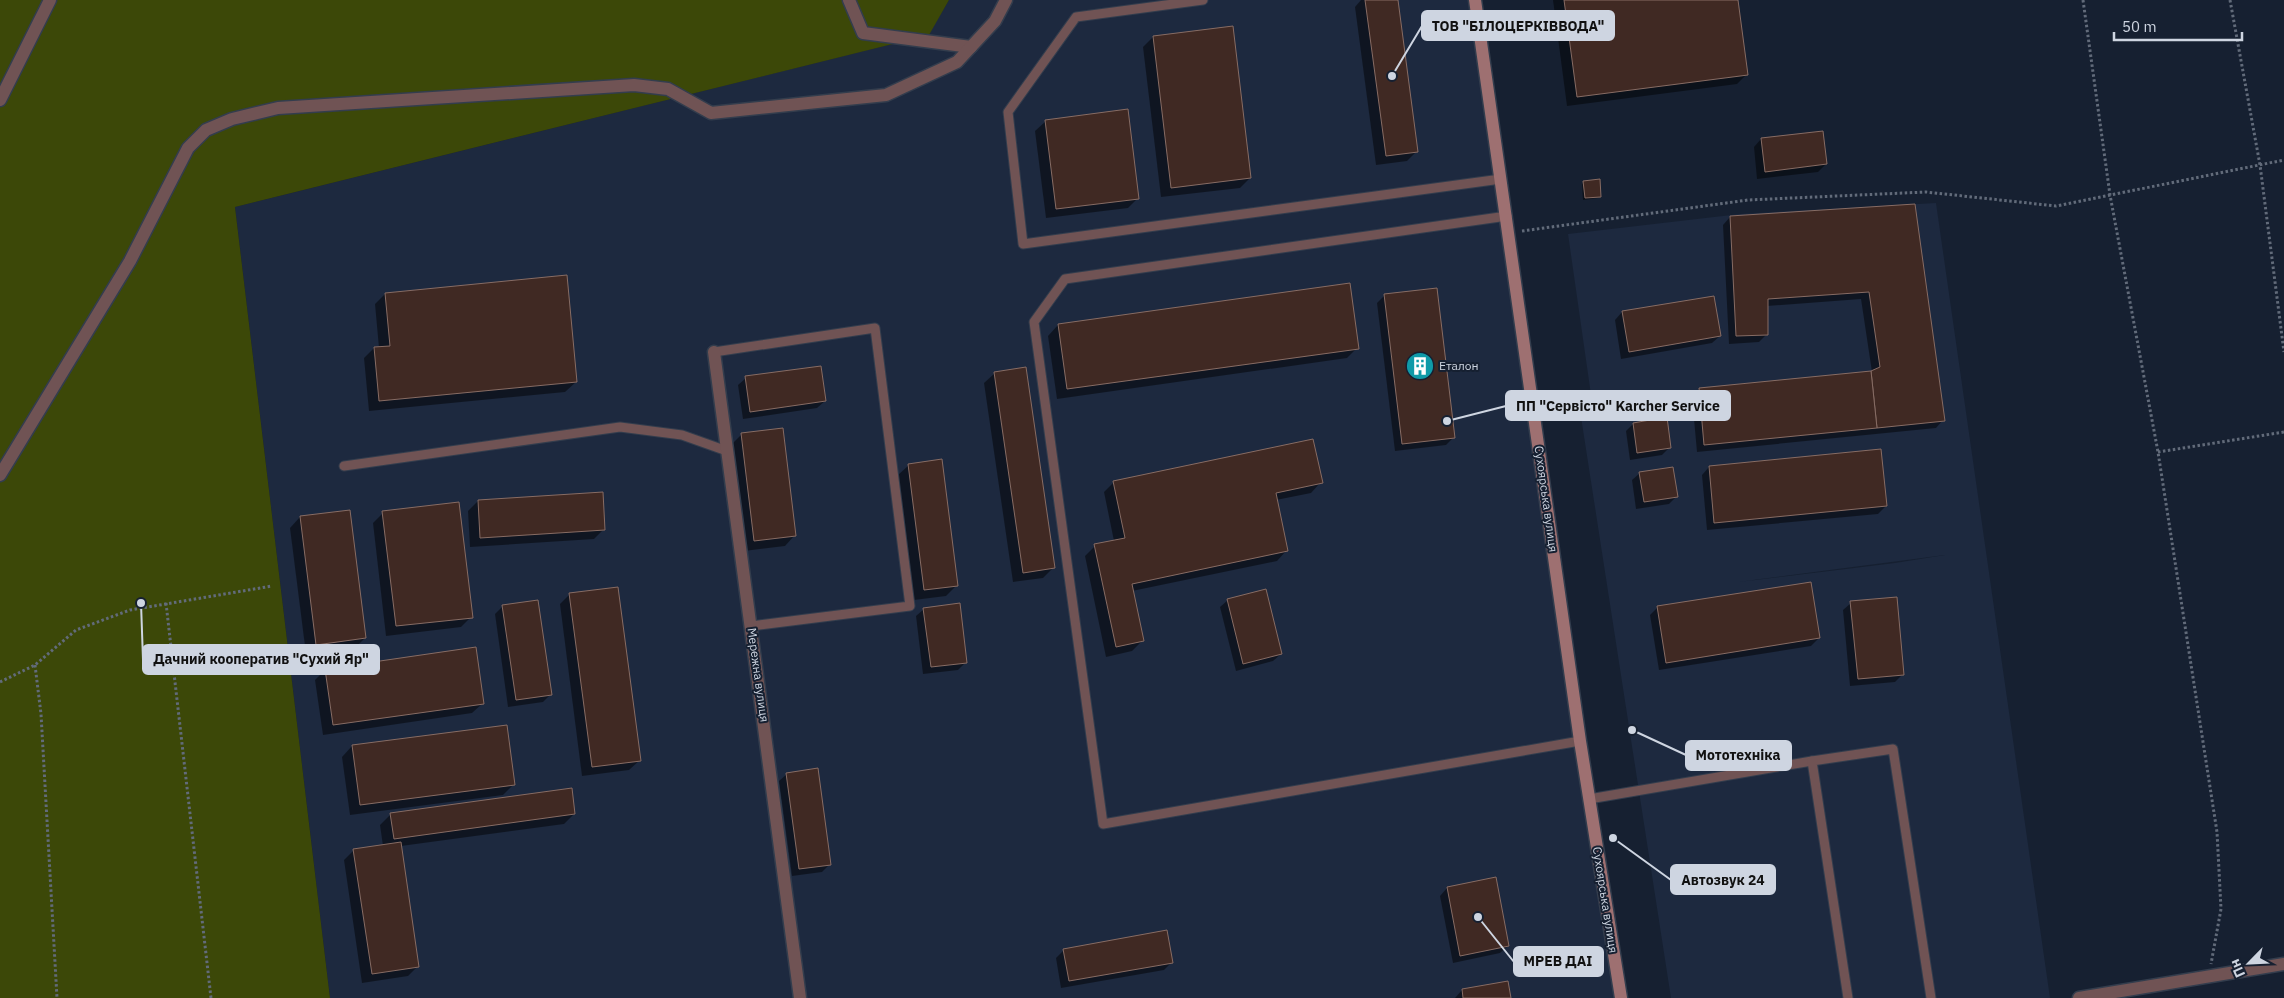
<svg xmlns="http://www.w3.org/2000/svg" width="2284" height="998" font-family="'IBM Plex Sans',sans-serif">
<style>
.built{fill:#1d293f;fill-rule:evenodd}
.green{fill:#3c4808}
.shadow{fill:#0007}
.building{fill:#402923;stroke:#876c64}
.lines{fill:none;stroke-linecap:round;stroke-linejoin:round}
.lane-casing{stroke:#333d4d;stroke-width:11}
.street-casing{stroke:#333d4d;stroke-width:15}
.secondary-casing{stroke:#333d4d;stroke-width:15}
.path{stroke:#626b7a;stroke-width:3;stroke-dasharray:2.5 2.5;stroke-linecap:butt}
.lane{stroke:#705354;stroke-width:9}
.street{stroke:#705354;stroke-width:12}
.secondary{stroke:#9e7071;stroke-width:12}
.labels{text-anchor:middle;stroke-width:4;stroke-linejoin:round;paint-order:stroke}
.poi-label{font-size:12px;fill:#ced5e1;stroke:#162031;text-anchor:start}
.street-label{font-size:12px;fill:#ced5e1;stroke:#162031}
.leader{fill:none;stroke:#ced5e1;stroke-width:2}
.callout-dot{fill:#ced5e1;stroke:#162031;stroke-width:2}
.callout{fill:#ced5e1;stroke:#ced5e1;stroke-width:2}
.callout-label{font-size:14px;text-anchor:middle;font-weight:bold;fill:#111}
</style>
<rect width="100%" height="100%" fill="#162031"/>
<g class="built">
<polygon points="949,0 1475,0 1621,998 330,998 235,207 928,35"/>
<path d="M 1936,203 L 2050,998 L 1671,998 L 1579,404 L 1592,402 L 1568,234 L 1740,214 ZM 1945,555 L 1895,563 L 1738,582 Z"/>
</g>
<polygon class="green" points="0,0 949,0 929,35 235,207 330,998 0,998"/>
<g class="shadow">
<polygon points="1361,0 1397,0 1417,151 1407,161 1376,165 1355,7"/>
<polygon points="1553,0 1737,0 1747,74 1737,84 1567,106"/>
<polygon points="1153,37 1250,178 1240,188 1161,197 1143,47"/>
<polygon points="1046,121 1138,198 1128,208 1046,218 1035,131"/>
<polygon points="1761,139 1826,164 1818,172 1757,179 1754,147"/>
<polygon points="1584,182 1600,196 1598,198 1583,200 1582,184"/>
<polygon points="1914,206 1943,420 1936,428 1697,452 1692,397 1699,389 1872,372 1861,299 1767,306 1767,334 1759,342 1729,344 1723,225 1730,217"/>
<polygon points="1349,285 1357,348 1347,358 1057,399 1048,336 1058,325"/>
<polygon points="1436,289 1454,437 1446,445 1395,451 1377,303 1384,296"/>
<polygon points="385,294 576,382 565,392 369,411 364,358 374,348 379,348 375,304"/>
<polygon points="1622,312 1720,336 1712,343 1621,359 1615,320"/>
<polygon points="995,373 1053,568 1043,578 1013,582 984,383"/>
<polygon points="746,378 825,401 817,408 743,419 738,385"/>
<polygon points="1633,424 1670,447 1662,455 1630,460 1626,431"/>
<polygon points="742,434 795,535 785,546 744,551 731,445"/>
<polygon points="909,465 956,586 946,596 914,600 898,475"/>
<polygon points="1709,467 1886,506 1878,514 1707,530 1702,475"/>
<polygon points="1640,473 1677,496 1669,504 1636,509 1632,480"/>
<polygon points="1114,482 1321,482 1311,493 1276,500 1287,550 1277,561 1132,591 1142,641 1132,651 1106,657 1085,556 1095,546 1114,541 1104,492"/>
<polygon points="478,501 604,529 594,539 470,547 468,511"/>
<polygon points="383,513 471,617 461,627 386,636 373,523"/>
<polygon points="300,517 365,638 355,648 306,654 290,528"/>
<polygon points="570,594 640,760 629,770 582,776 560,604"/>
<polygon points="1228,600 1281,654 1273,661 1236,671 1220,607"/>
<polygon points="1851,603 1903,674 1895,682 1850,686 1843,610"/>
<polygon points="503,606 551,694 543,702 508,707 495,614"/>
<polygon points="1658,607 1819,638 1811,646 1659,670 1650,615"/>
<polygon points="924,609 966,662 958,670 923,674 916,616"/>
<polygon points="325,670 483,703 472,713 323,735 315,680"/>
<polygon points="352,746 513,785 503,795 350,815 342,757"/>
<polygon points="787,774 830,864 822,872 792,876 779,781"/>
<polygon points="391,814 574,814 564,824 401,846 418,966 408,976 362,983 344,860 354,850 383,846 380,825"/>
<polygon points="1447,888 1508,946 1500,953 1453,963 1440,896"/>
<polygon points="1064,950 1172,962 1164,970 1061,988 1056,958"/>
<polygon points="1462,990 1509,998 1455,998"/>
</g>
<g class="building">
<polygon points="1365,0 1398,0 1418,152 1386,156"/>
<polygon points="1564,0 1738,0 1748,75 1577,97"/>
<polygon points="1233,26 1251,178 1171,188 1153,36"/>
<polygon points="1128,109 1139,199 1056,209 1045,120"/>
<polygon points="1823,131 1827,164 1765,172 1761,138"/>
<polygon points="1600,179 1601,197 1585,198 1583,181"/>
<polygon points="1915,204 1945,421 1877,428 1871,371 1880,367 1869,292 1768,299 1768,335 1736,336 1730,216"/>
<polygon points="567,275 577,382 379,401 374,347 390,346 385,293"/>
<polygon points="1350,283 1359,349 1067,389 1058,324"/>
<polygon points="1437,288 1455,438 1402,444 1384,294"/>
<polygon points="1714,296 1721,336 1629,352 1622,311"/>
<polygon points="821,366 826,401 750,412 745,376"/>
<polygon points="1026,367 1055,568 1023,573 994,372"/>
<polygon points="1871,371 1877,428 1704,445 1699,388"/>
<polygon points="1667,417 1671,448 1637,453 1633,423"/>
<polygon points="783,428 796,536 754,541 741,433"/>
<polygon points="1313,439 1323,483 1276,493 1288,551 1132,584 1144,641 1116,647 1094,544 1125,538 1113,481"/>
<polygon points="1881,449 1887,506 1714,523 1709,466"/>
<polygon points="942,459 958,586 924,590 908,464"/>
<polygon points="1673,467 1678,497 1644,502 1639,472"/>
<polygon points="603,492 605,530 480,538 478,500"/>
<polygon points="459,502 473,618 396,626 382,511"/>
<polygon points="350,510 366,638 316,645 300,516"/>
<polygon points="1811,582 1820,638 1666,663 1657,606"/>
<polygon points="618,587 641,761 592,767 569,593"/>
<polygon points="1266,589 1282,654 1243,664 1227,599"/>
<polygon points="1897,597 1904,675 1858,679 1850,601"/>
<polygon points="538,600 552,695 516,700 502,605"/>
<polygon points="960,603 967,663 931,667 923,608"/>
<polygon points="476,647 484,704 333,725 325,669"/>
<polygon points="507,725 515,785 360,805 352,745"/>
<polygon points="818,768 831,865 799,869 786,773"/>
<polygon points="572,788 575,814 394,839 390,813"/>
<polygon points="401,842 419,967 372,974 353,849"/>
<polygon points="1496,877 1509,946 1460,956 1447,887"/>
<polygon points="1167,930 1173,963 1069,981 1063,949"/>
<polygon points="1508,981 1511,998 1463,998 1462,989"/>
</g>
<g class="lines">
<defs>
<g id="lane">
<polyline points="1203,0 1076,17 1008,112 1023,244 1501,179"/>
<polyline points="1507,216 1065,279 1034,322 1103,824 1580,741"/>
<polyline points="714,352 875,328 910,606 751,626"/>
<polyline points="344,466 620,427 682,435 727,451"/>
<polyline points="1589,799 1812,761"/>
<polyline points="1848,998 1812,761 1893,749 1931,998"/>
</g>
<g id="street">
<polyline points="849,0 863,33 971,47"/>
<polyline points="0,100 50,0"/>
<polyline points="714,352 800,998"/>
<polyline points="0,475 130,261 188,148 206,130 232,119 278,108 634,85 668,89 711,113 886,95 957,62 995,21 1006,0"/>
<polyline points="2079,998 2284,964"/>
</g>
<polyline id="secondary" points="1475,0 1580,741 1621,998"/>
</defs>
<use href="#lane" class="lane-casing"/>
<use href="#street" class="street-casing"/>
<use href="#secondary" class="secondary-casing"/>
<g class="path">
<polyline points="2083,0 2110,195 2158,452 2217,832 2221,909 2211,964"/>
<polyline points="2230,0 2260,165 2284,352"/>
<polyline points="1522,231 1748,200 1926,192 2056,206 2284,160"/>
<polyline points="2158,452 2284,432"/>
<polyline points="166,603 211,998"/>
<polyline points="35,665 41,714 57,998"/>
<polyline points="0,682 35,665 76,630 130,610 272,586"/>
</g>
<use href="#lane" class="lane"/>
<use href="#street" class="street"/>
<use href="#secondary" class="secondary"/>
</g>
<defs>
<symbol id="building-disc" viewBox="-11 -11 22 22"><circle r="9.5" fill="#0f9aa8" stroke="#162031"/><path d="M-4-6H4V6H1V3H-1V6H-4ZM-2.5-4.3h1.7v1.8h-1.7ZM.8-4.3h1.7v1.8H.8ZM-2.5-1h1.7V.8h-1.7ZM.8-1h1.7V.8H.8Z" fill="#fff"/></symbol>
</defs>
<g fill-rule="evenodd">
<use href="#building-disc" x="1404" y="350" width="32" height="32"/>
</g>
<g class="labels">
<g class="poi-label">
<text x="1439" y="370">Еталон</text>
</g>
<g class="street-label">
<text transform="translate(1546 499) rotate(82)" y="4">Сухоярська вулиця</text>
<text transform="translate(758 675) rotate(82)" y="4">Мережна вулиця</text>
<text transform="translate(1605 900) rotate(81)" y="4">Сухоярська вулиця</text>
</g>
</g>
<path class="leader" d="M1392 76L1422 26M1447 421L1506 406M141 603L143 660M1632 730L1686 755M1613 838L1671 880M1478 917L1514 962"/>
<g class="callout-dot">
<circle cx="1392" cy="76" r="5"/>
<circle cx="1447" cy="421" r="5"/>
<circle cx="141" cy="603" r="5"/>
<circle cx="1632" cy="730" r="5"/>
<circle cx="1613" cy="838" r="5"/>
<circle cx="1478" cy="917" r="5"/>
</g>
<g class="callout">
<rect x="1422" y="11" width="192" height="29" rx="5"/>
<rect x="1506" y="391" width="224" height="29" rx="5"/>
<rect x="143" y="645" width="236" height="29" rx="5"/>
<rect x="1686" y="741" width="105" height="29" rx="5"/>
<rect x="1671" y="865" width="104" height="29" rx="5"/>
<rect x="1514" y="947" width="89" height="29" rx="5"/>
</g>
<g class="callout-label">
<text x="1518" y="31">ТОВ "БІЛОЦЕРКІВВОДА"</text>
<text x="1618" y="411">ПП "Сервісто" Karcher Service</text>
<text x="261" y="664">Дачний кооператив "Сухий Яр"</text>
<text x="1738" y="760">Мототехніка</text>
<text x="1723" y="885">Автозвук 24</text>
<text x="1558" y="966">МРЕВ ДАІ</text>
</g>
<g transform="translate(2249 963) rotate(246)" stroke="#162031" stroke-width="4" paint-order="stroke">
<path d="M0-4L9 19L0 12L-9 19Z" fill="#ced5e1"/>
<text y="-8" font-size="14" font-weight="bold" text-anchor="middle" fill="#ced5e1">Пн</text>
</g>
<path d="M2114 32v8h128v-8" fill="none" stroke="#ced5e1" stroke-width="2.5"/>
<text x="2122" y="32" font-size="15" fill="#ced5e1" stroke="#162031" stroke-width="4" paint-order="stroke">50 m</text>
</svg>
